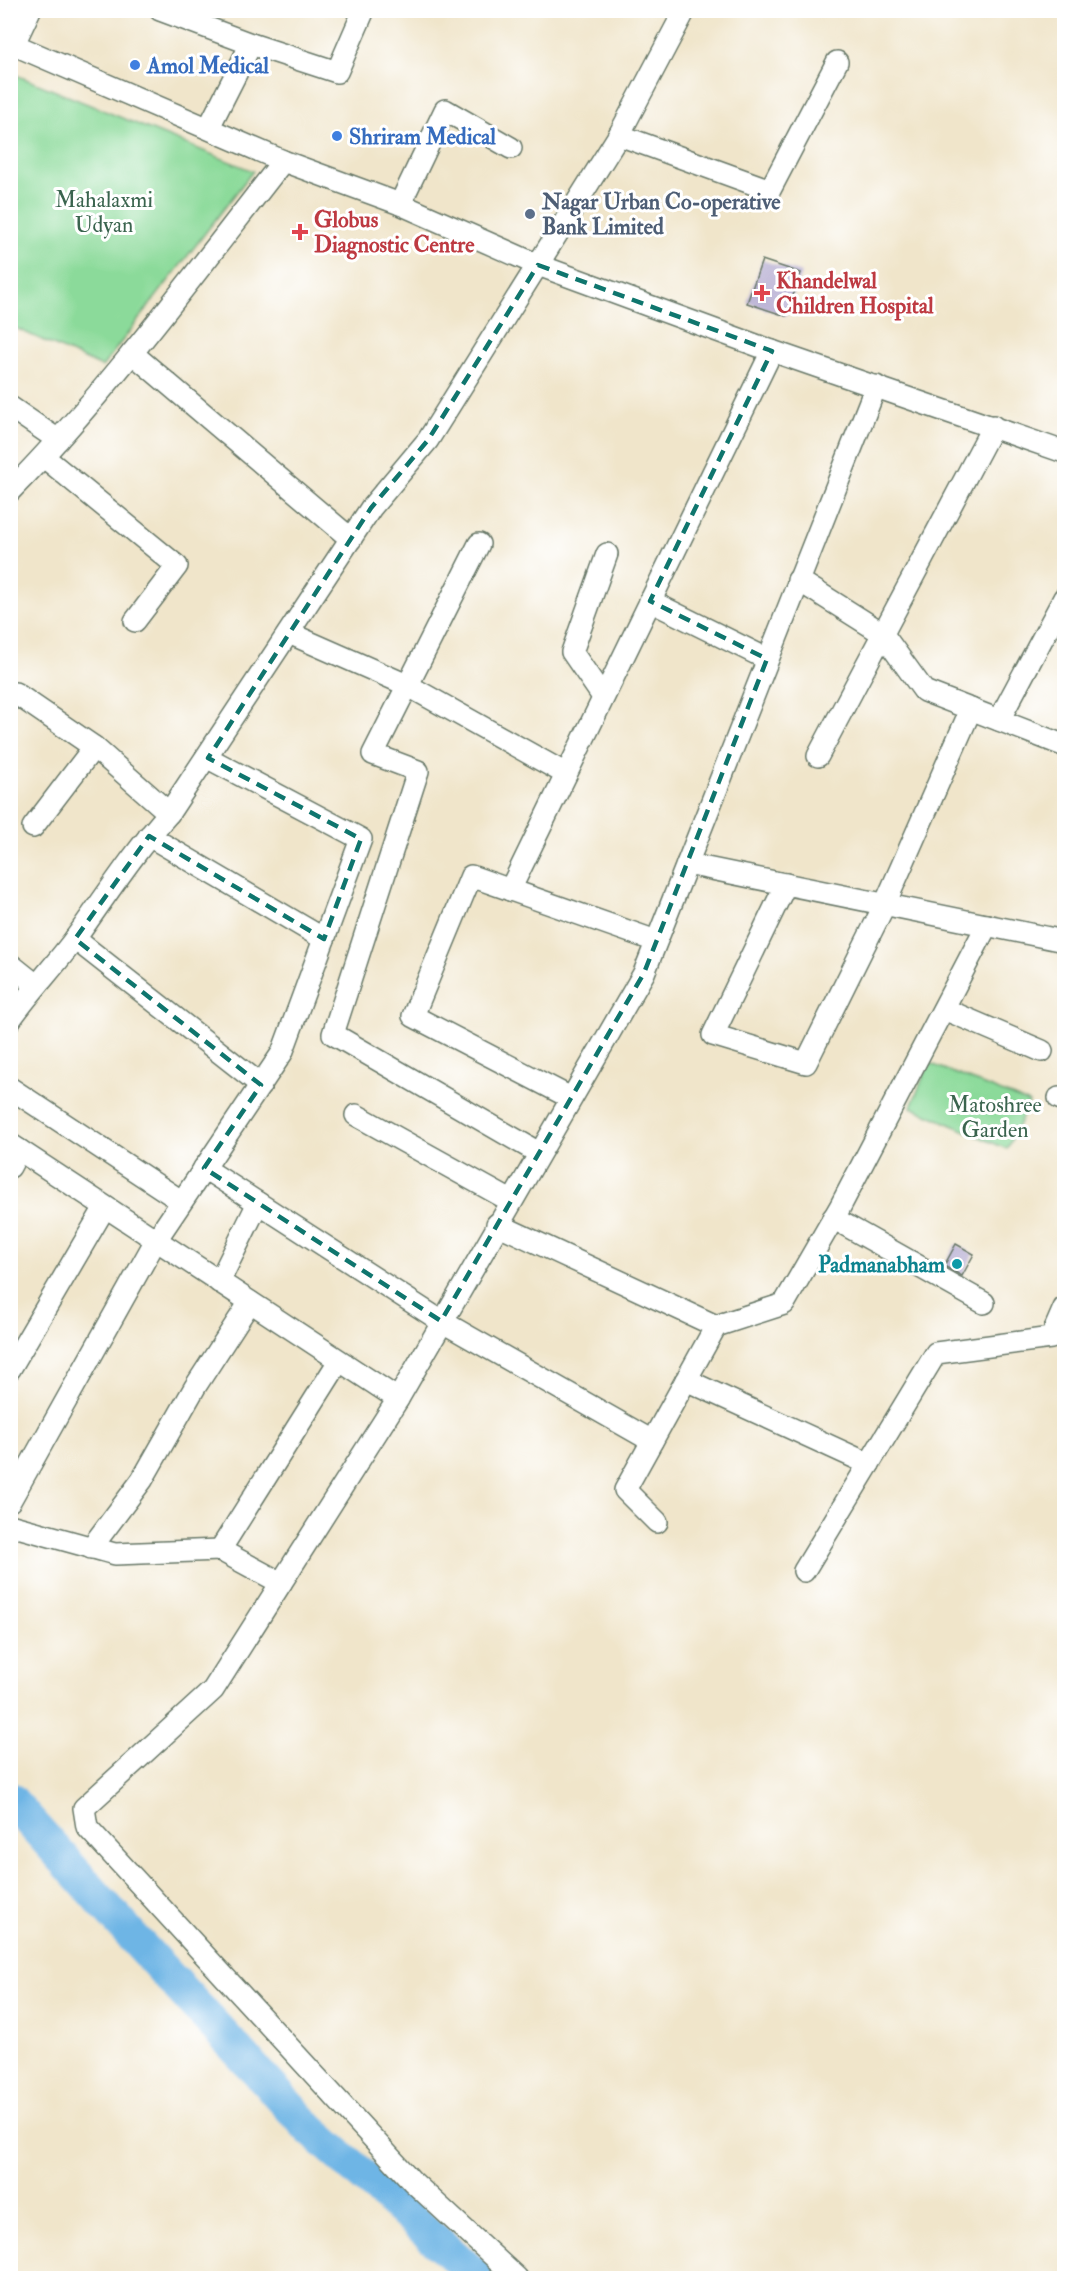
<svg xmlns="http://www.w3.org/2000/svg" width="1075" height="2289" font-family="'IM FELL Double Pica',serif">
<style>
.green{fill:#8bda9a;stroke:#558c67;stroke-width:1.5}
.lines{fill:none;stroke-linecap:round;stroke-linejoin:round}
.river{stroke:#6eb5e5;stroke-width:34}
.building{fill:#a79dc9}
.minor-casing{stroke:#687868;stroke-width:24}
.minor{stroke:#fff;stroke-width:21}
.marked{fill:none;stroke:#0f766e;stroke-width:4.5;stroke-dasharray:12 8;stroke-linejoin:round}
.shop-dot{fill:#3f7fe0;stroke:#fff;stroke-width:2}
.service-dot{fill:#5c6f8a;stroke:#fff;stroke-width:2}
.health-dot{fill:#e0444e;stroke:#fff;stroke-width:2}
.culture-dot{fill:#0f9aa8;stroke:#fff;stroke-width:2}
.labels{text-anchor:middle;stroke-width:6;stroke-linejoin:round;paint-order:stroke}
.shop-label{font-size:22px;font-weight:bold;fill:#366cbe;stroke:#fff;text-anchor:start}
.park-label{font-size:22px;fill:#3a644e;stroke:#fff}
.service-label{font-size:22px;font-weight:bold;fill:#4e5e75;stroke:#fff;text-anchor:start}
.health-label{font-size:22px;font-weight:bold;fill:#be3a42;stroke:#fff;text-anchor:start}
.culture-label{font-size:22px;font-weight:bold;fill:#0d838f;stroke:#fff;text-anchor:end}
</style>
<rect width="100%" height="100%" fill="#fff"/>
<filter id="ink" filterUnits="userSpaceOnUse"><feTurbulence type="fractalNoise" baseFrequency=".0167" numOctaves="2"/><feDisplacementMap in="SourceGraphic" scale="12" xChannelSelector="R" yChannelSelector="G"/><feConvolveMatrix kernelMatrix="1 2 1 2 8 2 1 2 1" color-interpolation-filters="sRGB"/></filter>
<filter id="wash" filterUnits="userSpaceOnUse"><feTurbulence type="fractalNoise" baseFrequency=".008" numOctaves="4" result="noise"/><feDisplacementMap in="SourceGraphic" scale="24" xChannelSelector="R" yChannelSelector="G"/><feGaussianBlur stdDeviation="1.35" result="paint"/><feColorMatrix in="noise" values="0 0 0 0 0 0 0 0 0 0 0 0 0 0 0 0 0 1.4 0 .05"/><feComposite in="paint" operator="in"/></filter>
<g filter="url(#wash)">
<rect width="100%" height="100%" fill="#f0e5ca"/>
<g class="green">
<polygon points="11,73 253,171 102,367 11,326"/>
<polygon points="929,1063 1029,1103 1007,1149 911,1107"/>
</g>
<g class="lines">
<polyline class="river" points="10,1799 140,1945 311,2130 479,2278"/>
</g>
<g id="blocks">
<g class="building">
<polygon points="762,260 801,273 786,316 747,303"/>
<polygon points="956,1244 974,1254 962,1276 944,1266"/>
</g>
</g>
</g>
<g filter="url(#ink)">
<use href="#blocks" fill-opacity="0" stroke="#687868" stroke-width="1.5"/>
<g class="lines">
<defs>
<g id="minor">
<polyline points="160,10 251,44 209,127"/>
<polyline points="10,43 283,161 400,204 538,265 772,351 1064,452"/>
<polyline points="14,44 30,10"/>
<polyline points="251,44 337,72 364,10"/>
<polyline points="619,135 770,190 837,62"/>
<polyline points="400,204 445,110 511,148"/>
<polyline points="132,353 351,539"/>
<polyline points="10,407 58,440"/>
<polyline points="44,457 177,566 135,621"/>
<path d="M 10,491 C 110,389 195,273 283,161"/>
<polyline points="479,544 373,754 418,771 333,1034 539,1153"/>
<polyline points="798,580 882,633 924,691 1063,745"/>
<polyline points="650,601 767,659"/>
<polyline points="291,634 407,685 566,774"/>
<polyline points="603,697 572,652 607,554"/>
<polyline points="10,699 15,693 94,747 169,813"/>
<polyline points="999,720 1064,598"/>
<polyline points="818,756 993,426"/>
<polyline points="33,827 94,747"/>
<polyline points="149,836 324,939"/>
<polyline points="687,864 1064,941"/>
<polyline points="786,884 713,1035 806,1063 885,904 971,709"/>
<polyline points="510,890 772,351"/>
<polyline points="75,939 261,1085"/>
<polyline points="10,964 35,984"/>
<polyline points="944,1009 1042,1051"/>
<path d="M 10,1020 C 31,990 56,965 77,936 C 107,894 135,851 169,813 L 371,508 L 428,440 L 619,135 L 685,10"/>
<polyline points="10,1088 181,1201"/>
<polyline points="571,1098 413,1016 471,876 656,941"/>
<polyline points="1059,1098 1064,1100"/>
<polyline points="356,1115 511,1201"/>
<polyline points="10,1144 398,1399 213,1690 84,1808 87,1827 412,2181 517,2278"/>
<polyline points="10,1167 19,1150"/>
<polyline points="204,1168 441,1321 652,1441"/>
<polyline points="833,1218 984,1303"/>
<polyline points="497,1224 716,1326"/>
<polyline points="219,1282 258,1203"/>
<polyline points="10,1369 105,1207"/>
<polyline points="686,1380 869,1464"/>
<polyline points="398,1399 644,973 876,386"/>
<polyline points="10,1501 156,1240 282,1053 361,839 208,758"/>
<polyline points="657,1522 625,1490 716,1326 784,1304 840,1207 987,925"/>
<polyline points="10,1525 115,1554 220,1550 281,1583"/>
<polyline points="91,1548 142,1480 195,1387 250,1302"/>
<polyline points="220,1550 339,1361"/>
<polyline points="804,1571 936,1353 1051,1338 1064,1308"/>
</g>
</defs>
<use href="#minor" class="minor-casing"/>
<use href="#minor" class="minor"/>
</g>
</g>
<path class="marked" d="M 538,265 L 772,351 L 650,601 L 767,659 L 644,973 L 441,1321 L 204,1168 L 261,1085 L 75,939 L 149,836 L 324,939 L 361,839 L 208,758 L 371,508 L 428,440 Z"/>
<g class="shop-dot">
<circle cx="135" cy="65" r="6"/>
<circle cx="337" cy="136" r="6"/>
</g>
<circle class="service-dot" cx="530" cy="214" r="6"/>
<g class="health-dot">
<path d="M297 223h6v6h6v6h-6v6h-6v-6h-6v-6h6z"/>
<path d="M759 284h6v6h6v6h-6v6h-6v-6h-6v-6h6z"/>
</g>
<circle class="culture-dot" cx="957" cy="1264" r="6"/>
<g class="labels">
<g class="shop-label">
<text x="147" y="73">Amol Medical</text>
<text x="349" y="144">Shriram Medical</text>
</g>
<g class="park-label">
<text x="104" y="207">Mahalaxmi<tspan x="104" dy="25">Udyan</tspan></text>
<text x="995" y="1112">Matoshree<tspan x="995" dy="25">Garden</tspan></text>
</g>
<g class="service-label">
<text x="542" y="209">Nagar Urban Co-operative<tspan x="542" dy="25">Bank Limited</tspan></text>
</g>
<g class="health-label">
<text x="314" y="227">Globus<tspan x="314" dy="25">Diagnostic Centre</tspan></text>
<text x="776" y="288">Khandelwal<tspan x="776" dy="25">Children Hospital</tspan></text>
</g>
<g class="culture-label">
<text x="945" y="1272">Padmanabham</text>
</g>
</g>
<rect width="1075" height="2289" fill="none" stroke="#fff" stroke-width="36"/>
</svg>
